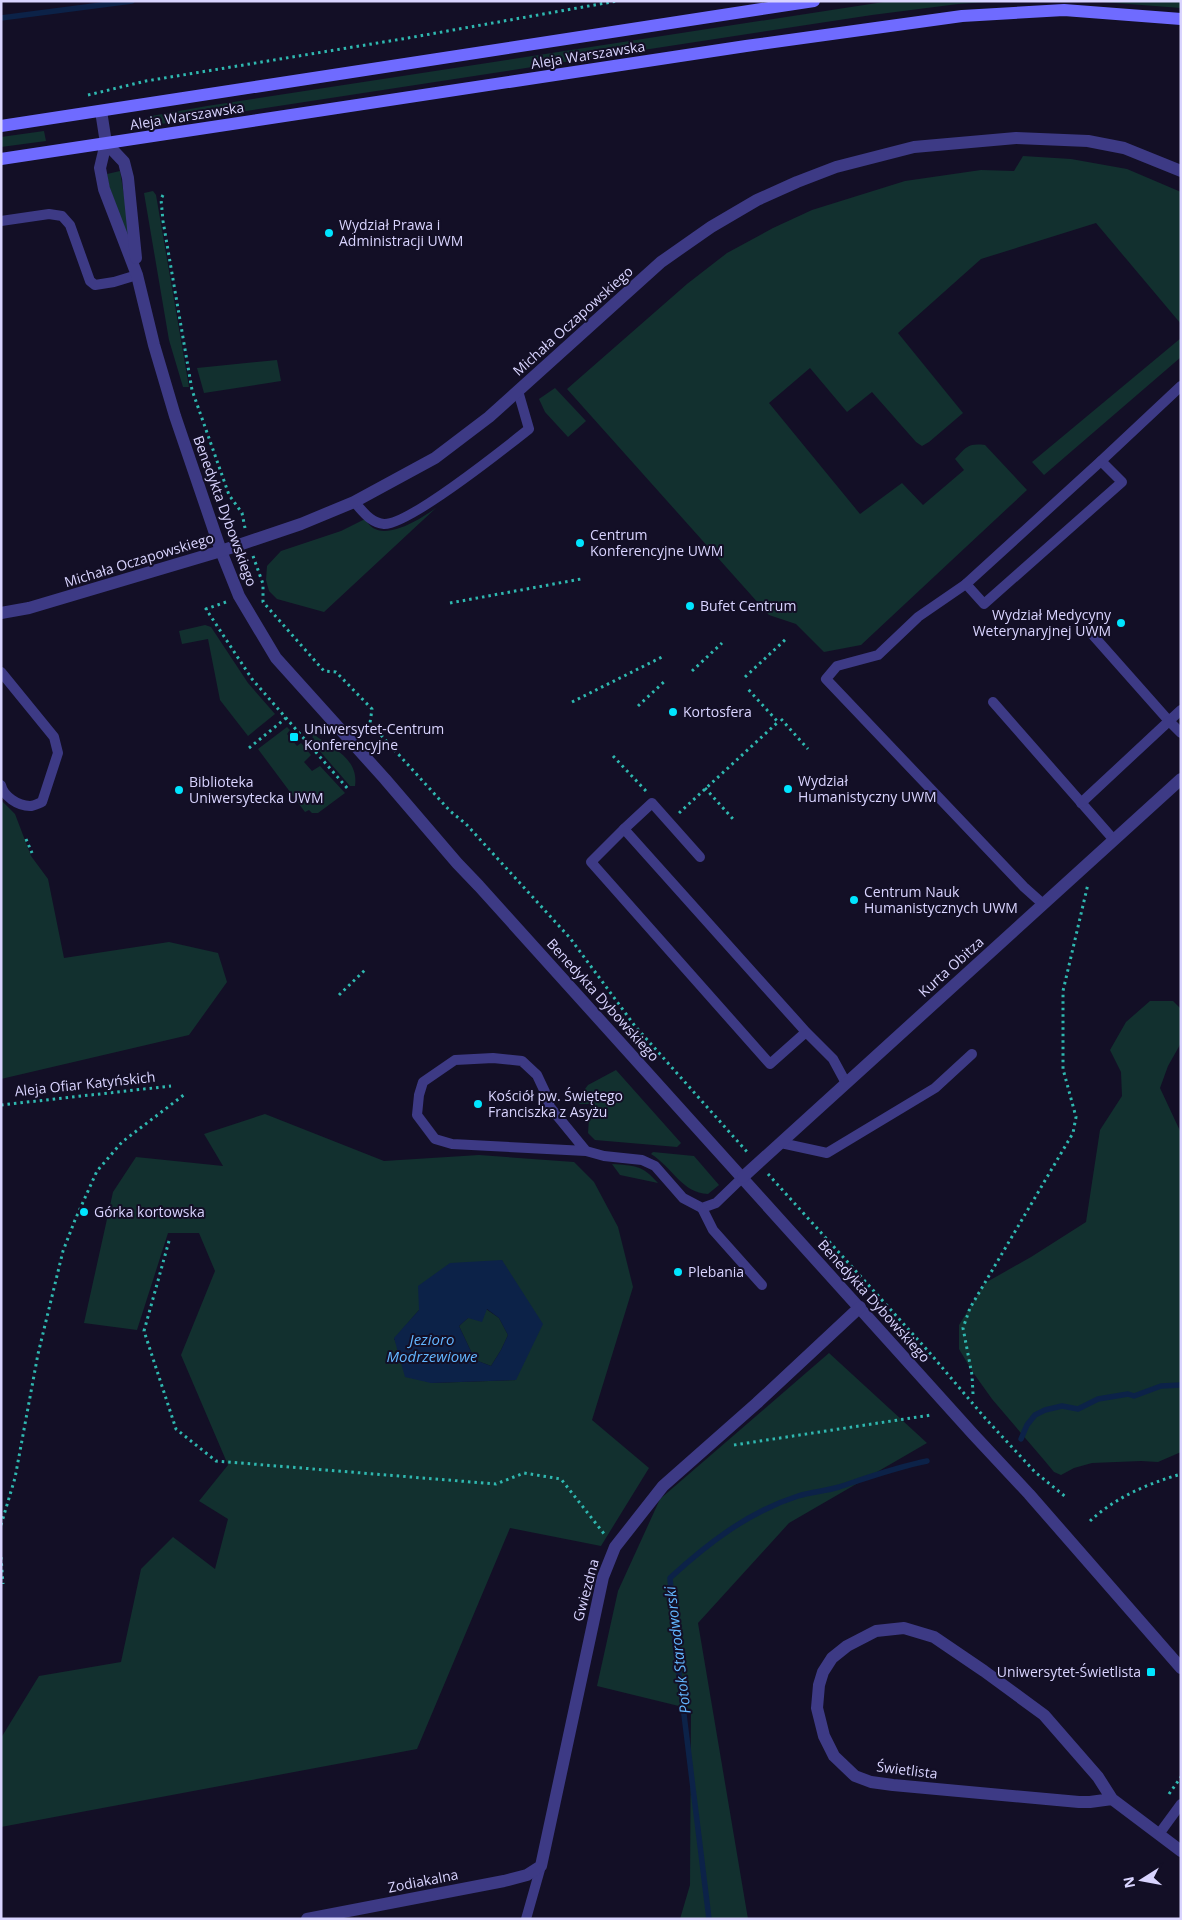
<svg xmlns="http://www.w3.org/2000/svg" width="1182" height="1920" font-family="'Open Sans',sans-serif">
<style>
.green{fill:#12302f;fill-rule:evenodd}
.water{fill:#0c2248;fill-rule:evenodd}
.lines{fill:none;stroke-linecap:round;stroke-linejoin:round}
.stream{stroke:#0c2248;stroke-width:5.5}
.path{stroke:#2fb8b0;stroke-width:3;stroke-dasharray:2.5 4;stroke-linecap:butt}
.lane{stroke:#3d3a85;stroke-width:10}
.street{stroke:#3d3a85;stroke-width:12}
.secondary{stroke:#6f6bff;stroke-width:12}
.poi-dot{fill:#00e5ff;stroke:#130f26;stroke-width:2}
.labels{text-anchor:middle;stroke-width:4;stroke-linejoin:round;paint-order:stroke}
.street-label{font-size:14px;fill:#d9d4ff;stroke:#130f26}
.poi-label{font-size:14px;fill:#d9d4ff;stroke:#130f26;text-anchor:start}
.water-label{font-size:15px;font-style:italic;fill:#62b6ff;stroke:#130f26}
</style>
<rect width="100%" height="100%" fill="#130f26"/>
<g class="green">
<polygon points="890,1 1001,1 958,4 872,15 135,128 135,125 151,116 207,106"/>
<polygon points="1095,1 1181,1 1181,8 1102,2"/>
<polygon points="44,131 46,141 1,147 1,137"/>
<path d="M 1023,156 L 1071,159 L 1127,169 L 1181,192 L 1181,324 L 1096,223 L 981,259 L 898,333 L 963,413 L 929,442 L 922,446 L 916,442 L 872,392 L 847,412 L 810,368 L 769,403 L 860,514 L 902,483 L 923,505 L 964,470 L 955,459 C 966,447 968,443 985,445 L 1027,490 L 861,645 L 824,652 L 796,624 L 769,615 L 567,389 L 687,284 L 727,253 L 773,228 L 812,210 L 905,181 L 981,170 L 1014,171 Z"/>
<polygon points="120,171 134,255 109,186 107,174"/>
<polygon points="153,191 156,195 189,387 183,387 169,340 144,193"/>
<polygon points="1181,338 1181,357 1044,475 1032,462"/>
<polygon points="277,360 281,381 204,393 197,368"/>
<polygon points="555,388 586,421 568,437 545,412 539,399"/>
<path d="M 437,507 L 324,612 L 277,599 L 269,591 L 266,580 L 267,566 L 281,551 L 341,531 L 365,519 C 367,522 370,526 373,528 C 390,539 424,517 437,507 Z"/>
<polygon points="205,625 211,627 248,683 275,714 248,736 220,700 208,639 182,644 179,631"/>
<polygon points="287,727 290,730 287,734 297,746 301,743 311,755 304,762 312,771 320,766 345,793 318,813 312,813 309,810 305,812 258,749"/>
<path d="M 313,734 C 332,748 359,758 355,786 L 350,786 L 312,742 Z"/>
<polygon points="1,800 15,814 31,856 48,879 64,958 169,942 218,953 227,982 189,1035 1,1079"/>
<polygon points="1150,1001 1173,1001 1181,1009 1181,1043 1168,1066 1160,1088 1181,1133 1181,1452 1158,1462 1141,1461 1092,1463 1074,1468 1061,1475 1054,1472 1044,1460 992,1399 972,1371 959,1349 959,1325 985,1283 1031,1257 1086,1222 1100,1130 1122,1096 1121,1072 1110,1050 1126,1022"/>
<polygon points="616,1070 681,1143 677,1147 595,1140 588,1133 590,1104 580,1104 576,1101 588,1085"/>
<path d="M 265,1114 L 384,1161 L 479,1155 L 574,1162 L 594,1182 L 618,1227 L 633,1287 L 592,1420 L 649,1468 L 601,1546 L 510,1528 L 417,1749 L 1,1827 L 1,1738 L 39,1676 L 121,1662 L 141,1569 L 173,1537 L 215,1569 L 228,1519 L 199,1501 L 228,1465 L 181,1355 L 215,1271 L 199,1233 L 168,1233 L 137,1330 L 84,1323 L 113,1192 L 136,1157 L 223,1166 L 204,1134 ZM 502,1260 L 516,1380 L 431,1383 L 394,1339 L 419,1310 Z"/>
<path d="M 653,1152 L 694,1156 L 719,1185 L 708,1194 C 682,1193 672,1167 651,1154 Z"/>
<path d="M 612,1164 C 635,1166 641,1164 658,1183 L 620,1175 Z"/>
<polygon points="486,1309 499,1318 508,1335 501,1350 491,1366 475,1360 459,1326 468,1318"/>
<polygon points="829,1353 927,1443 789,1523 698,1623 748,1919 680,1919 690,1885 691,1709 597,1686 618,1591 660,1499"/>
</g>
<path class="water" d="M 502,1260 L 543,1324 L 516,1380 L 431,1383 L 405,1377 L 394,1338 L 419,1310 L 418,1286 L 450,1263 ZM 487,1309 L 499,1318 L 508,1335 L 501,1350 L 491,1366 L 475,1360 L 459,1326 L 468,1318 L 482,1322 Z"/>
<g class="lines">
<g class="stream">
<polyline points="1,18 132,1"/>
<polyline points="1021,1439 1027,1425 1035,1415 1045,1410 1062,1406 1078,1409 1098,1399 1128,1394 1134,1396 1161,1386 1181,1385"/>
<path d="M 709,1919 L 675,1641 L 670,1578 C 707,1544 748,1512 798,1496 C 811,1492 826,1491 839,1487 C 869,1477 897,1467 927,1461"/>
</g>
<g class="path">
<polyline points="88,95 146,81 408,38 617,1"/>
<polyline points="163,195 161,199 163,221 192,390 229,495 242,513 245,528"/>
<polyline points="253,556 263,584 263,602 324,671 336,672 372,709 370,723 450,811 466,824 570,938 635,1026 748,1153"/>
<polyline points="226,602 206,609 252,679 348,789"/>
<polyline points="450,603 581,579"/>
<polyline points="692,671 722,643"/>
<polyline points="745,677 786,639"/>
<polyline points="572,702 662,657"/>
<polyline points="638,706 666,680"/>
<polyline points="781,719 808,749"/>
<polyline points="249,748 286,718"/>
<polyline points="613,756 646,791"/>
<polyline points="705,788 733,819"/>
<polyline points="679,813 778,722 747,688"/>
<polyline points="26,839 32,853"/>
<polyline points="339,995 366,969"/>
<polyline points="1,1105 171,1086"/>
<polyline points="768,1174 929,1352 985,1418 1035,1472 1067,1498"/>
<polyline points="169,1241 144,1331 176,1429 216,1461 496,1484 524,1473 561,1479 605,1535"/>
<polyline points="973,1394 972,1375 963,1328 970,1308 1073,1133 1076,1117 1063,1069 1063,991 1088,884"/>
<polyline points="734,1445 931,1415"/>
<path d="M 1090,1521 C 1116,1497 1147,1484 1181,1474"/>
<polyline points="1,1525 15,1478 38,1354 63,1251 75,1220 97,1171 122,1142 185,1094"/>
<polyline points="1,1557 3,1584"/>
<polyline points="1169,1794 1181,1777"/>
</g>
<g class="lane">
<polyline points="1,221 49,214 62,216 70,225 90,281 95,285 114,282 137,275"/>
<path d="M 354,502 C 363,511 370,523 384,524 C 409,525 505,448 529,429 L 518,391"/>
<polyline points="966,584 984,604 1122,482 1101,461"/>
<polyline points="1091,633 1169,721 1181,710"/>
<path d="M 1,672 L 54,737 L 58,753 L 42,802 C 39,803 34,806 30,806 C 18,806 3,796 1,785"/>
<polyline points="993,702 1114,840"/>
<polyline points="1081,803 1169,721 1181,733"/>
<polyline points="624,829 652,803 700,857"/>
<polyline points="1043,904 1024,887 826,679 837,666 878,655 918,617 966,584 1101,461 1181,386"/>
<polyline points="806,1032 770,1064 591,862 624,829 806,1032 833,1059 846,1083"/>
<polyline points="781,1143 827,1153 935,1088 972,1054"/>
<polyline points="586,1151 550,1107 545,1092 537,1075 522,1061 493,1058 455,1060 423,1082 419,1095 417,1115 435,1139 452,1144 586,1151 604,1156 642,1160 655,1166 683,1198 702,1208 716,1203 743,1177"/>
<polyline points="702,1208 713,1230 762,1285"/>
<polyline points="1159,1834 1181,1804"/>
<polyline points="526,1919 541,1866"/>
</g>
<g class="street">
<polyline points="101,111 106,143 100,168 104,189 137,275 154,345 175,416 221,551 239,596 276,658 385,779 457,863 479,886 973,1434 1029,1494 1181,1668"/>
<polyline points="106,143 124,162 128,178 136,258"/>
<polyline points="1,613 29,608 221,551 301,524 354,502 435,458 489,417 661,262 711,227 757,200 797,182 836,167 914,147 1016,138 1088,141 1124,148 1181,171"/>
<polyline points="743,1177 1181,779"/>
<polyline points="1112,1799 1090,1802 1079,1802 893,1785 871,1782 855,1776 834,1756 824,1736 817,1708 819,1685 823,1672 832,1658 847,1646 876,1631 904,1628 934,1637 984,1671 1044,1715 1098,1777 1112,1799 1181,1851"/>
<polyline points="307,1919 504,1881 527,1875 541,1866 603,1577 615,1547 663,1486 757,1403 860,1307"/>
</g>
<g class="secondary">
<polyline points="1,126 814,1"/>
<polyline points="1,159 746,46 962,16 1064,10 1181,19"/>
</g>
</g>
<g class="poi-dot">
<circle cx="329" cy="233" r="5"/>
<circle cx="580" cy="543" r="5"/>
<circle cx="690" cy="606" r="5"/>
<circle cx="1121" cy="623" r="5"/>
<circle cx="673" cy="712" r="5"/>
<rect x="289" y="732" width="10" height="10" rx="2.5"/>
<circle cx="788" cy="789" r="5"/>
<circle cx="179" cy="790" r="5"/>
<circle cx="854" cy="900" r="5"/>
<circle cx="478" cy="1104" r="5"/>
<circle cx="84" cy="1212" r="5"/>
<circle cx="678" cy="1272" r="5"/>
<rect x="1146" y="1667" width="10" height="10" rx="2.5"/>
</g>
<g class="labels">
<g class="street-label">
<text transform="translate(588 55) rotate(-9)" y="5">Aleja Warszawska</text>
<text transform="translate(187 116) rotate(-9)" y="5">Aleja Warszawska</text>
<text transform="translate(573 321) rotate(-42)" y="5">Michała Oczapowskiego</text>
<text transform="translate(225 511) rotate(70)" y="5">Benedykta Dybowskiego</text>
<text transform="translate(139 560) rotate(-17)" y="5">Michała Oczapowskiego</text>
<text transform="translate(951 967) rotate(-42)" y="5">Kurta Obitza</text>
<text transform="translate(603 1000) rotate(48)" y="5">Benedykta Dybowskiego</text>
<text transform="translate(85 1084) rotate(-6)" y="5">Aleja Ofiar Katyńskich</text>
<text transform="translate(874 1301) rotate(48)" y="5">Benedykta Dybowskiego</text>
<text transform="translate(586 1590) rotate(-75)" y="5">Gwiezdna</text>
<text transform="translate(907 1770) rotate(7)" y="5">Świetlista</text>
<text transform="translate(423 1881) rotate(-11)" y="5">Zodiakalna</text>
</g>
<g class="poi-label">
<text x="339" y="230">Wydział Prawa i<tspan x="339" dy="16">Administracji UWM</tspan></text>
<text x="590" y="540">Centrum<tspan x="590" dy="16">Konferencyjne UWM</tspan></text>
<text x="700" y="611">Bufet Centrum</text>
<text x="1111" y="620" text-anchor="end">Wydział Medycyny<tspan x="1111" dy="16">Weterynaryjnej UWM</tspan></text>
<text x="683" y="717">Kortosfera</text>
<text x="304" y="734">Uniwersytet-Centrum<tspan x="304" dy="16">Konferencyjne</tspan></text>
<text x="798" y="786">Wydział<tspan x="798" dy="16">Humanistyczny UWM</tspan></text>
<text x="189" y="787">Biblioteka<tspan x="189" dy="16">Uniwersytecka UWM</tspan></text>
<text x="864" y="897">Centrum Nauk<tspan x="864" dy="16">Humanistycznych UWM</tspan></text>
<text x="488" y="1101">Kościół pw. Świętego<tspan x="488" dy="16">Franciszka z Asyżu</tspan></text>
<text x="94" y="1217">Górka kortowska</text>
<text x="688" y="1277">Plebania</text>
<text x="1141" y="1677" text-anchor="end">Uniwersytet-Świetlista</text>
</g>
<g class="water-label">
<text x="432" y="1345">Jezioro<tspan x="432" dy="17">Modrzewiowe</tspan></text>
<text transform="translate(678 1650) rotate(-97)" y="5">Potok Starodworski</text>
</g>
</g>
<rect width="1182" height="1920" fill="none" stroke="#d9d4ff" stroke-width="5"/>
<g transform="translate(1142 1880) rotate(259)" stroke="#130f26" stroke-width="4" paint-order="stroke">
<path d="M0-4L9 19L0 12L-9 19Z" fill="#d9d4ff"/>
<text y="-8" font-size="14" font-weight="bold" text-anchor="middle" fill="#d9d4ff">N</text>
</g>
</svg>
